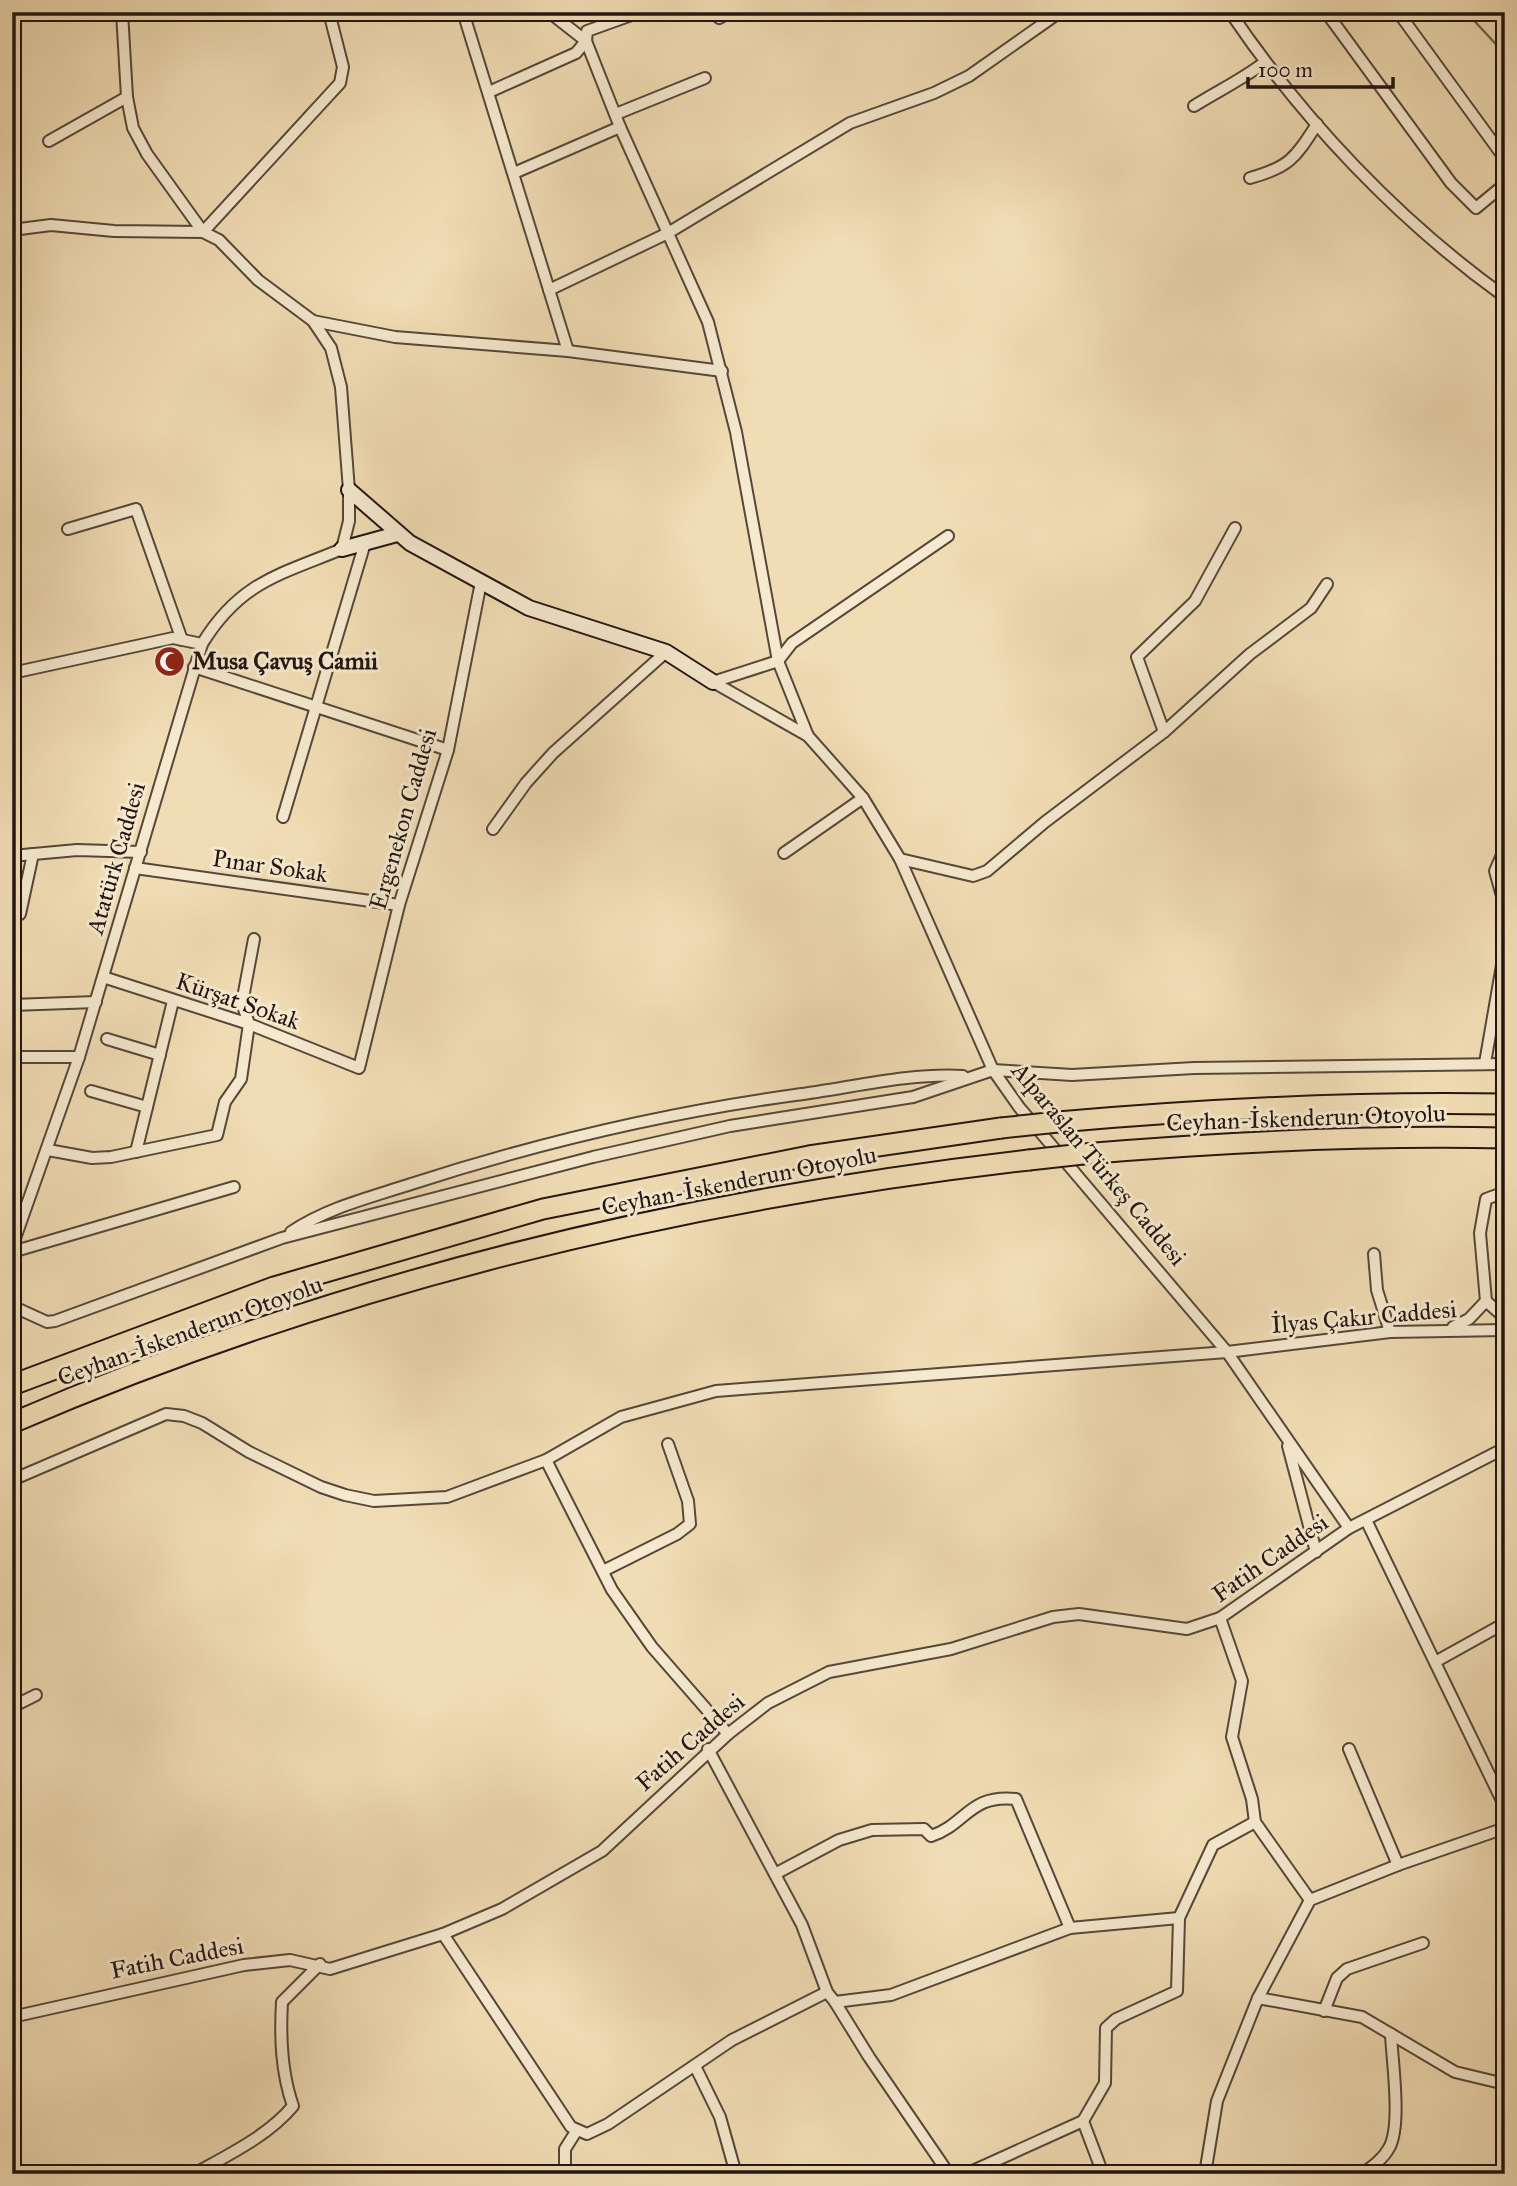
<svg xmlns="http://www.w3.org/2000/svg" width="1517" height="2186" font-family="'IM FELL Great Primer',serif">
<style>
.lines{fill:none;stroke-linecap:round;stroke-linejoin:round}
.stream{stroke:#746451;stroke-width:2.5}
.street-casing{stroke:#564739;stroke-width:14}
.secondary-casing{stroke:#221510;stroke-width:18}
.highway-casing{stroke:#221510;stroke-width:23}
.street{stroke:#f6e9cf;stroke-width:10}
.secondary{stroke:#f6e9cf;stroke-width:14}
.highway{stroke:#f1ddb5;stroke-width:19}
.highway-bridge-casing{stroke:#221510;stroke-width:23;stroke-linecap:butt}
.highway-bridge{stroke:#f1ddb5;stroke-width:19}
.labels{text-anchor:middle;stroke-width:6;stroke-linejoin:round;paint-order:stroke}
.poi-label{font-size:24px;font-weight:bold;fill:#221510;stroke:#f6e9cf;text-anchor:start}
.street-label{font-size:24px;fill:#221510;stroke:#f6e9cf}
</style>
<rect width="100%" height="100%" fill="#f1ddb5"/>
<filter id="stains"><feTurbulence type="fractalNoise" baseFrequency=".00286" numOctaves="4"/><feColorMatrix values="0 0 0 0 .2 0 0 0 0 .09 0 0 0 0 .02 0 0 0 .5 -.17"/></filter>
<radialGradient id="worn" r=".72"><stop offset=".6" stop-color="#630" stop-opacity="0"/><stop offset="1" stop-color="#630" stop-opacity=".3"/></radialGradient>
<g class="lines">
<polyline class="stream" points="1466,12 1505,54"/>
<defs>
<g id="street">
<polyline points="463,12 568,351"/>
<polyline points="549,12 586,41 620,127 708,322 736,432 778,661 808,736"/>
<polyline points="712,12 719,18 730,12"/>
<path d="M 1230,12 C 1303,120 1399,221 1505,297"/>
<polyline points="1326,12 1451,183 1476,208 1505,184"/>
<polyline points="1398,12 1505,159"/>
<polyline points="489,92 576,53 586,41 587,31 640,12"/>
<path d="M 1194,106 C 1218,91 1243,79 1265,62"/>
<polyline points="616,114 705,78"/>
<polyline points="49,141 127,97"/>
<polyline points="514,173 620,127"/>
<path d="M 1250,178 C 1290,167 1295,158 1317,124"/>
<polyline points="12,230 51,225 114,231 203,232 340,83 343,67 329,12"/>
<polyline points="549,290 668,233 850,123 934,93 969,76 1060,12"/>
<polyline points="313,321 395,337 568,351 722,371"/>
<polyline points="12,479 12,486"/>
<polyline points="68,529 136,509 182,640"/>
<polyline points="194,667 448,750"/>
<polyline points="12,673 173,638 202,644"/>
<polyline points="713,682 808,736 863,798 900,859 993,1070 1019,1107 1227,1352 1349,1528"/>
<polyline points="713,682 778,661 792,643 948,536"/>
<polyline points="1164,732 1250,654 1311,608 1327,584"/>
<polyline points="283,817 365,543"/>
<polyline points="493,829 526,783 553,753 666,652"/>
<polyline points="1505,848 1495,871 1505,907"/>
<polyline points="784,853 863,798"/>
<polyline points="12,856 77,850 141,852"/>
<polyline points="900,859 973,876 987,871 1045,822 1164,732 1137,657 1195,601 1235,528"/>
<polyline points="135,868 399,905"/>
<polyline points="20,914 33,854"/>
<polyline points="103,977 249,1024 359,1068 399,905 448,750 481,582"/>
<polyline points="12,1005 96,1002"/>
<polyline points="107,1039 160,1055"/>
<polyline points="12,1057 79,1057"/>
<polyline points="1485,1063 1505,948"/>
<polyline points="91,1091 147,1107"/>
<polyline points="48,1150 92,1158 111,1157 217,1135 225,1102 241,1079 249,1024 242,1003 254,939"/>
<polyline points="136,1152 173,1001"/>
<polyline points="1505,1192 1486,1199 1480,1233 1486,1301 1505,1318"/>
<path d="M 291,1232 C 327,1208 368,1198 408,1185 C 534,1144 664,1113 795,1095 C 851,1088 906,1073 963,1076"/>
<path d="M 12,1247 L 79,1057 L 202,644 C 240,582 279,575 342,549 L 349,521 L 349,490 L 341,387 L 331,348 L 313,321 L 258,280 L 219,240 L 203,232 L 147,154 L 133,128 L 127,97 L 122,12"/>
<polyline points="12,1252 234,1187"/>
<polyline points="1374,1254 1377,1290 1390,1332"/>
<polyline points="12,1306 47,1322 55,1321 282,1238 593,1157 730,1126 913,1097 993,1070 1072,1075 1194,1068 1505,1064"/>
<polyline points="1453,1327 1469,1319 1486,1301"/>
<polyline points="1288,1446 1316,1552"/>
<polyline points="546,1460 612,1590 652,1647 728,1734"/>
<polyline points="12,1480 166,1414 184,1416 202,1423 249,1452 321,1487 345,1495 374,1501 447,1497 546,1460 621,1417 716,1391 1227,1352 1390,1332 1505,1330"/>
<polyline points="1366,1520 1505,1807"/>
<polyline points="603,1571 677,1534 690,1524 688,1501 668,1444"/>
<polyline points="1220,1618 1242,1681 1232,1737 1252,1799 1255,1822 1310,1900"/>
<polyline points="1435,1662 1505,1623"/>
<polyline points="12,1707 36,1695"/>
<polyline points="708,1749 802,1925 827,1992 835,2002 891,1995 1070,1928 1179,1918"/>
<polyline points="1349,1749 1398,1865"/>
<path d="M 775,1874 L 839,1840 L 872,1830 L 924,1829 L 931,1836 C 967,1824 969,1794 1016,1799 L 1070,1928"/>
<polyline points="443,1934 571,2127 587,2134 608,2124 732,2040 827,1992"/>
<polyline points="1258,1998 1362,2017 1455,2072 1505,2084"/>
<polyline points="835,2002 869,2057 949,2174"/>
<polyline points="1324,2011 1337,1978 1347,1969 1423,1943"/>
<polyline points="12,2017 244,1965 290,1960 330,1969 443,1934 502,1909 602,1851 728,1734 768,1703 829,1672 951,1649 1053,1617 1079,1614 1187,1629 1220,1618 1349,1528 1505,1448"/>
<polyline points="695,2066 720,2117 736,2174"/>
<polyline points="1083,2121 1103,2174"/>
<path d="M 194,2174 C 228,2155 268,2136 293,2106 C 281,2072 280,2037 282,2002 L 320,1964"/>
<polyline points="565,2174 565,2149 577,2130"/>
<polyline points="966,2174 1083,2121 1105,2083 1106,2028 1116,2019 1177,1991 1179,1918 1213,1845 1255,1822"/>
<polyline points="1205,2174 1217,2101 1258,1998 1310,1900 1398,1865 1505,1828"/>
<path d="M 1362,2174 C 1373,2166 1383,2159 1389,2148 C 1402,2125 1392,2061 1391,2034"/>
</g>
<g id="secondary">
<polyline points="349,490 410,543 529,608 666,652 713,682"/>
<polyline points="342,549 397,534"/>
</g>
<g id="highway">
<path d="M 1058,1122 C 1207,1109 1355,1101 1505,1104"/>
<path d="M 1083,1154 C 1224,1142 1363,1135 1505,1138"/>
<polyline points="12,1385 274,1287 543,1209 809,1156 1001,1128"/>
<path d="M 12,1423 C 336,1283 680,1200 1029,1160"/>
</g>
</defs>
<use href="#street" class="street-casing"/>
<use href="#secondary" class="secondary-casing"/>
<use href="#highway" class="highway-casing"/>
<use href="#street" class="street"/>
<use href="#secondary" class="secondary"/>
<use href="#highway" class="highway"/>
<defs>
<g id="highway-bridge">
<polyline points="1001,1128 1058,1122"/>
<polyline points="1029,1160 1083,1154"/>
</g>
</defs>
<use href="#highway-bridge" class="highway-bridge-casing"/>
<use href="#highway-bridge" class="highway-bridge"/>
</g>
<defs>
<symbol id="mosque-disc" viewBox="-11 -11 22 22"><circle r="9.5" fill="#8f2418" stroke="#f6e9cf"/><path d="M3.5-4.9A6 6 0 1 0 3.5 4.9A5 5 0 1 1 3.5-4.9Z" fill="#fff"/></symbol>
</defs>
<g fill-rule="evenodd">
<use href="#mosque-disc" x="152" y="644" width="35" height="35"/>
</g>
<g class="labels">
<g class="poi-label">
<text x="192" y="669">Musa Çavuş Camii</text>
</g>
<g class="street-label">
<text transform="translate(403 819) rotate(-74)" y="8">Ergenekon Caddesi</text>
<text transform="translate(116 858) rotate(-74)" y="8">Atatürk Caddesi</text>
<text transform="translate(270 866) rotate(8)" y="8">Pınar Sokak</text>
<text transform="translate(238 1001) rotate(19)" y="8">Kürşat Sokak</text>
<text transform="translate(1306 1118) rotate(-2)" y="8">Ceyhan-İskenderun Otoyolu</text>
<text transform="translate(1099 1164) rotate(50)" y="8">Alparaslan Türkeş Caddesi</text>
<text transform="translate(739 1181) rotate(-11)" y="8">Ceyhan-İskenderun Otoyolu</text>
<text transform="translate(1364 1317) rotate(-5)" y="8">İlyas Çakır Caddesi</text>
<text transform="translate(190 1331) rotate(-20)" y="8">Ceyhan-İskenderun Otoyolu</text>
<text transform="translate(1270 1558) rotate(-35)" y="8">Fatih Caddesi</text>
<text transform="translate(690 1742) rotate(-41)" y="8">Fatih Caddesi</text>
<text transform="translate(177 1958) rotate(-11)" y="8">Fatih Caddesi</text>
</g>
</g>
<rect width="1517" height="2186" fill="none" stroke="#f1ddb5" stroke-width="42"/>
<rect x="14" y="14" width="1489" height="2158" fill="none" stroke="#221510" stroke-width="3.5"/>
<rect x="21" y="21" width="1475" height="2144" fill="none" stroke="#221510" stroke-width="2"/>
<path d="M1248 77v10h145v-10" fill="none" stroke="#221510" stroke-width="3.5"/>
<text x="1258" y="77" font-size="21" fill="#221510" stroke="#f6e9cf" stroke-width="5" paint-order="stroke">100 m</text>
<rect width="100%" height="100%" filter="url(#stains)"/>
<rect width="100%" height="100%" fill="url(#worn)"/>
</svg>
